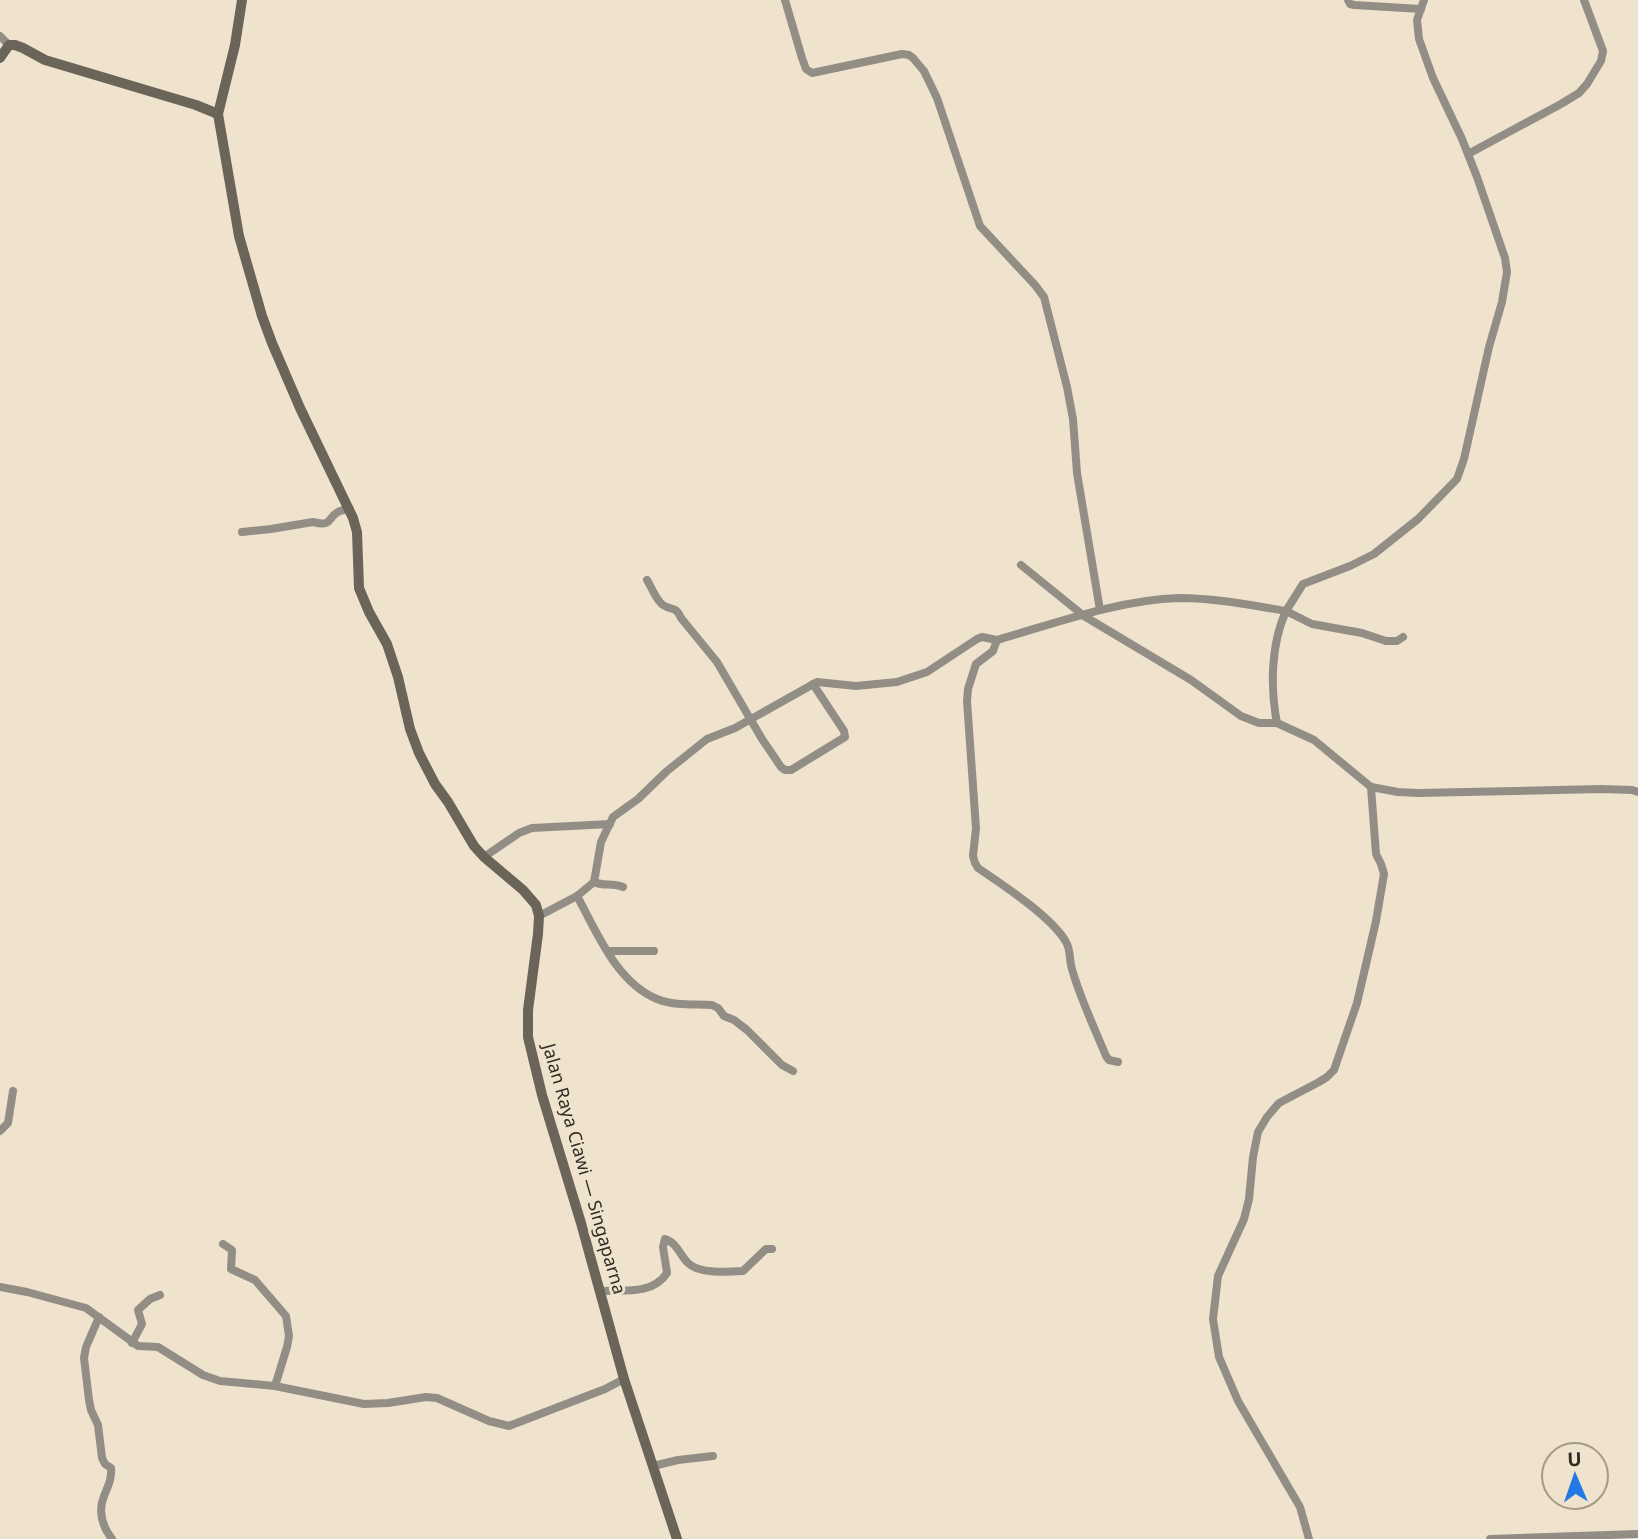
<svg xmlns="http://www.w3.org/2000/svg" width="1638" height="1539" font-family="'Noto Sans',sans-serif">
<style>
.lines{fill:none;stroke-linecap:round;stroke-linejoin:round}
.street{stroke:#928e85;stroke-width:8}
.secondary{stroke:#6b6458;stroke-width:10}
.labels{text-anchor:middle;stroke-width:6;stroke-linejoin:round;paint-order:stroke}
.street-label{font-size:18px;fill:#302c24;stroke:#efe3ce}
</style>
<rect width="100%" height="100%" fill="#efe3ce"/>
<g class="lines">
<g class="street">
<polyline points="785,0 802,58 806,69 812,73 902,54 909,55 913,58 924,71 937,98 980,226 1035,285 1044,297 1067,387 1073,419 1077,473 1100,610"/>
<polyline points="1348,0 1350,4 1354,5 1421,9"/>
<polyline points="0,36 9,45"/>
<polyline points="1468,154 1561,104 1579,93 1587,84 1601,61 1603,51 1584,0"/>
<path d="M 242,532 L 271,529 L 313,522 C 333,527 327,518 338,512 C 341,510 346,510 350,509"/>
<polyline points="1021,565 1084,616 1191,680 1241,716 1259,723 1277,723"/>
<path d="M 647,580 C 652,588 656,600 663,605 C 672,611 675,605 681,618 L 717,662 L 762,739 L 781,767 L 785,770 L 791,770 L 845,737 L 844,731 L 813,684"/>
<polyline points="1403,637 1397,641 1386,641 1362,633 1312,624 1286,611 1303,584 1350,566 1374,554 1418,519 1457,479 1464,459 1489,347 1502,302 1507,272 1505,258 1477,177 1462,139 1433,78 1419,39 1417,20 1424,0"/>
<path d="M 997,640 L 993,651 L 976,664 L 968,689 L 967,701 L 976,828 L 973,856 L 975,863 L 978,868 C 1003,885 1052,917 1066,942 C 1071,950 1069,960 1072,969 C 1080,998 1094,1027 1106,1056 L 1109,1060 L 1118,1062"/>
<polyline points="484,857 519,833 532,828 610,824"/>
<path d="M 594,882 C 605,887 611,882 623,887"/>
<path d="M 577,896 C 597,932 616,982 657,999 C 674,1006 694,1004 712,1005 L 718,1008 L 724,1016 L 734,1020 L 747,1030 L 782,1065 L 793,1071"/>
<path d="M 539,916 L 577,896 L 594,882 L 601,842 L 613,817 L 638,799 L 667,771 L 707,739 L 735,728 L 817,682 L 856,686 L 897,682 L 927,672 L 977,639 L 982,637 L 997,640 C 1056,623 1118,600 1179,598 C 1215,598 1251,605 1286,611 C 1271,644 1270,687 1277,723 L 1314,740 L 1371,787 L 1398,792 L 1418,793 L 1601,789 L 1632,790 L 1638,792"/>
<polyline points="608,951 654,951"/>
<polyline points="0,1131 8,1123 13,1091"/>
<polyline points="223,1244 232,1250 231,1269 255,1280 286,1316 289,1336 287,1347 275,1386"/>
<polyline points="0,1287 27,1292 86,1308 138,1346 158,1347 203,1375 220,1381 275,1386 364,1404 388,1403 426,1397 437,1398 489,1421 509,1426 605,1389 624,1379"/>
<path d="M 601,1291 C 623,1290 653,1295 667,1273 L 663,1247 L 665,1239 C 676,1242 680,1255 688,1263 C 699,1274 728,1272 743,1271 L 766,1249 L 772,1249"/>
<path d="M 99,1317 L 86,1347 L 84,1358 L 89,1400 L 91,1410 L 98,1425 L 102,1458 L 105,1464 L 111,1468 C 112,1479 108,1486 104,1496 C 98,1511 102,1526 112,1539"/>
<polyline points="132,1343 142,1324 138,1310 150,1299 160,1295"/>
<polyline points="653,1466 678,1460 713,1456"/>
<polyline points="1309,1539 1300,1507 1238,1401 1219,1357 1213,1319 1218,1276 1244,1219 1249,1199 1253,1157 1258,1132 1267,1117 1279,1103 1319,1082 1327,1077 1334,1070 1357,1003 1376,921 1384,874 1381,864 1376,854 1371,787"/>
<polyline points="1490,1539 1638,1534"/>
</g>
<g class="secondary">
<polyline points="242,0 235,45 218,114 239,236 262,316 272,343 300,408 353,518 357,532 359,588 369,612 387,644 398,677 410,729 419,753 435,784 448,802 474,846 484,857 523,890 536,905 539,916 538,934 528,1010 528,1037 542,1095 581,1223 624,1379 677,1539"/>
<polyline points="0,58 9,45 15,45 23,48 45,60 196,105 218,114"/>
</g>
</g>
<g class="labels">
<g class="street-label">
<text transform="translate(584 1169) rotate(74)" y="6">Jalan Raya Ciawi — Singaparna</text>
</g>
</g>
<g transform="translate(1575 1476) rotate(358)"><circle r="33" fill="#efe3ce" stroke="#a39a8a" stroke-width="2"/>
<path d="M0-5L12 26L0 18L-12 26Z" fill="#2378e3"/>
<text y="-10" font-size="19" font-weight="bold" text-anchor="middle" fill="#302c24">U</text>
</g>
</svg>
